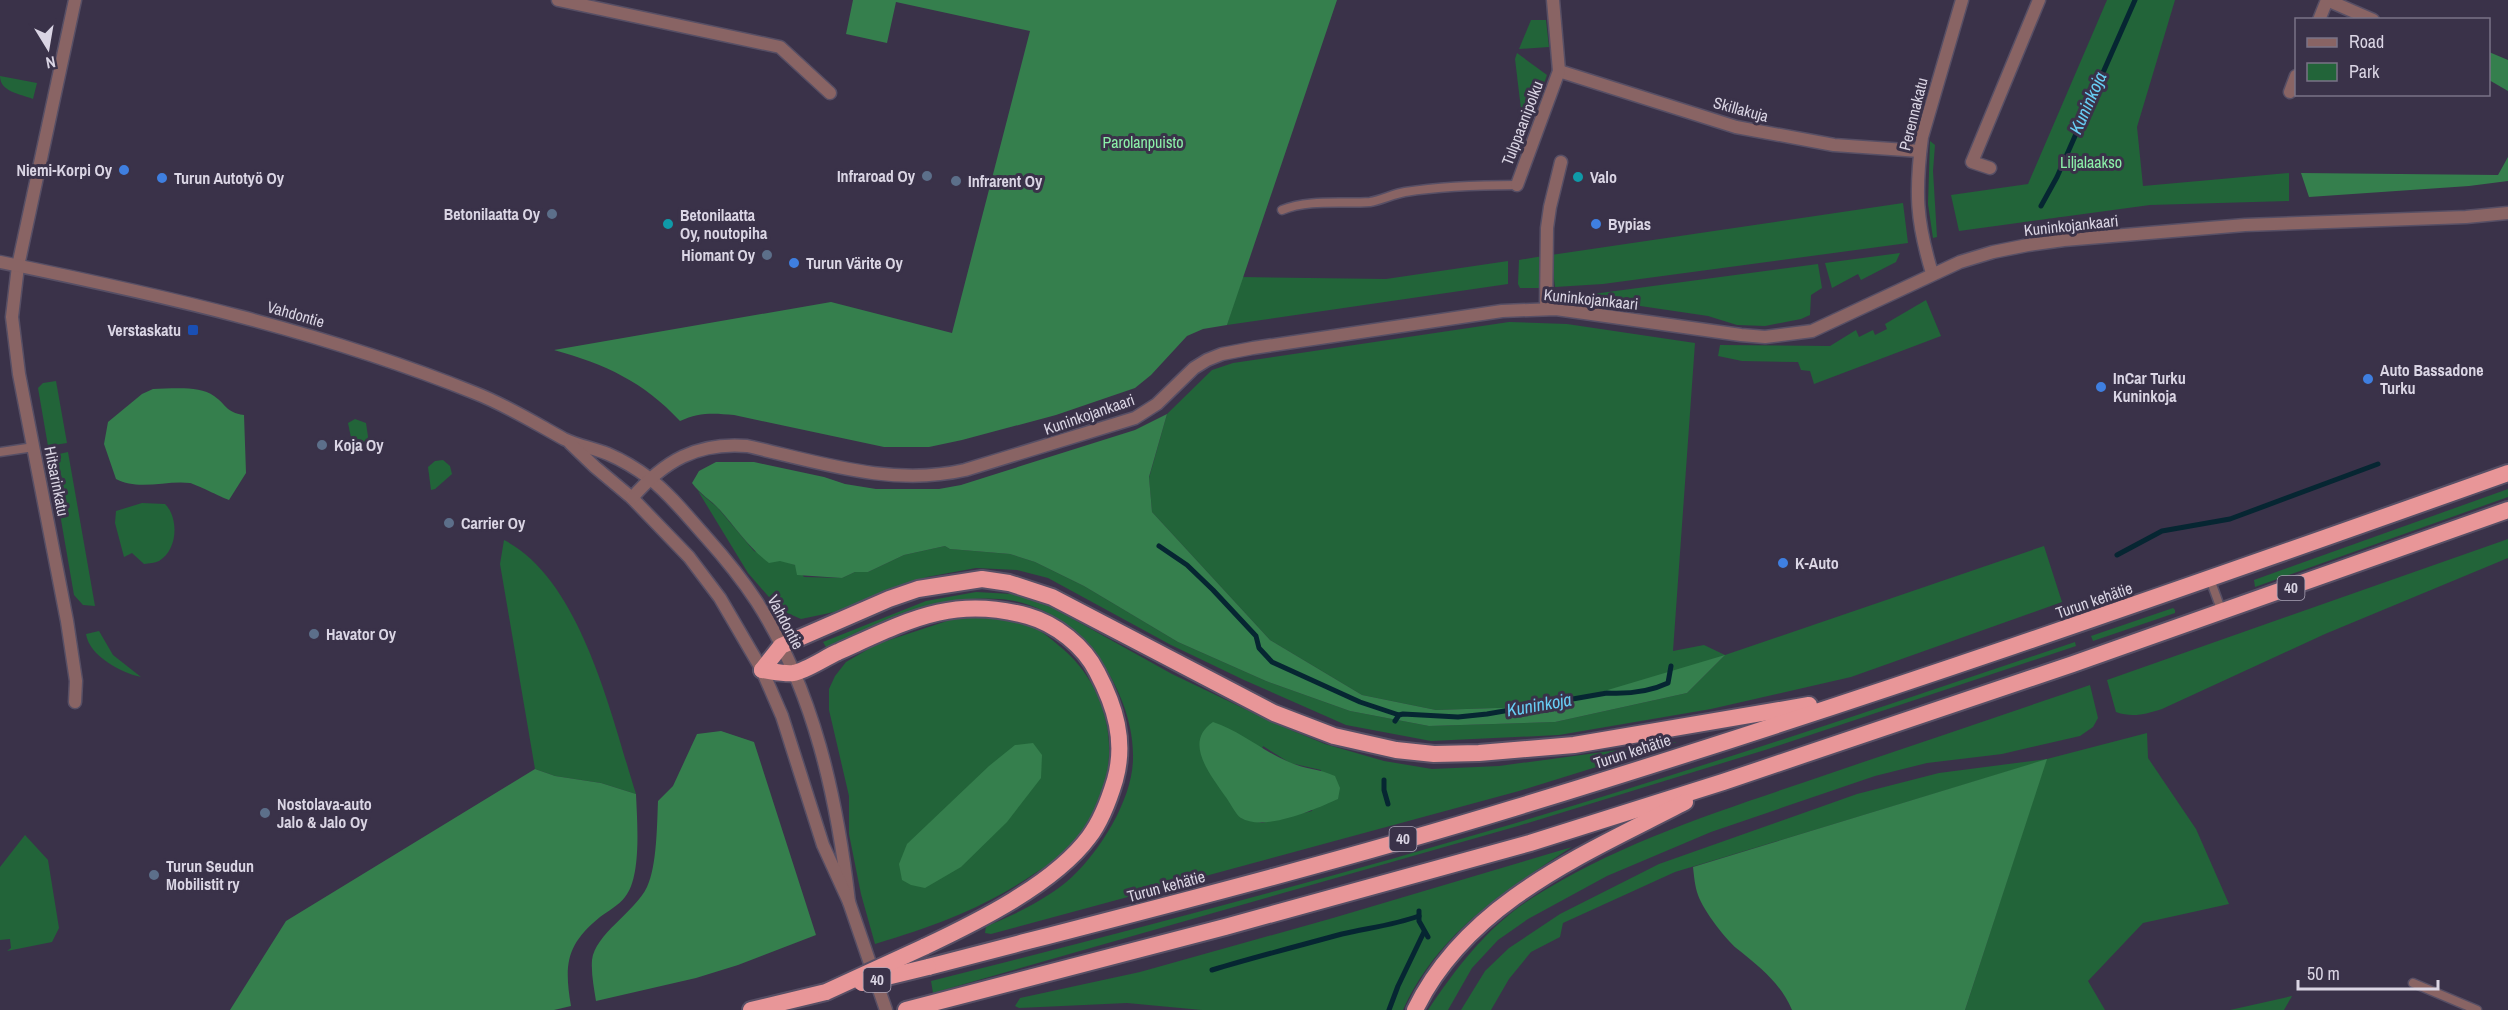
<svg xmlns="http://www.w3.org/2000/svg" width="2508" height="1010" font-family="'Archivo Narrow',sans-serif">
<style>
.green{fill:#226439;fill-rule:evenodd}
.forest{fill:#357f4d}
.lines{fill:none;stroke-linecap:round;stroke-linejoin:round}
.stream{stroke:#062632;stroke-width:5}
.service-casing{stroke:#574f65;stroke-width:11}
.minor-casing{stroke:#574f65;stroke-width:15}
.tertiary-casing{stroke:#574f65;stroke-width:15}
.trunk-casing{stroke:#574f65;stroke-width:20}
.service{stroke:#896464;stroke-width:8}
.minor{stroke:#896464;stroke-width:12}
.tertiary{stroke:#896464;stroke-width:12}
.trunk{stroke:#e89698;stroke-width:16}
.trunk-bridge-casing{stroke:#574f65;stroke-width:20;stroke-linecap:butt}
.trunk-bridge{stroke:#e89698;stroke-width:16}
.shop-dot{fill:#3f7fe0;stroke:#3a3249;stroke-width:2}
.service-dot{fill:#5c6f8a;stroke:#3a3249;stroke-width:2}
.culture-dot{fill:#0f9aa8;stroke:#3a3249;stroke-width:2}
.transit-dot{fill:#1a4fb4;stroke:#3a3249;stroke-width:2}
.labels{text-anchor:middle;stroke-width:6;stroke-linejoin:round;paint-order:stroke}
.shield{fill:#3a3249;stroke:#aaa4b6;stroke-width:1.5}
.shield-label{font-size:15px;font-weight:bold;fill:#dad5e4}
.street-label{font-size:16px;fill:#dad5e4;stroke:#3a3249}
.park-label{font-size:16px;fill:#8cf0a9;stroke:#3a3249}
.poi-label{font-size:16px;font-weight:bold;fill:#dad5e4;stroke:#3a3249;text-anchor:start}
.water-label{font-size:18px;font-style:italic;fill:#68cef5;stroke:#3a3249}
</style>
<rect width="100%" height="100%" fill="#3a3249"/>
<g class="green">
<polygon points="2107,0 2175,0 2137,127 2143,186 2289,173 2289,201 2150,205 1959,231 1951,195 2028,184"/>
<polygon points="1531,20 1546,20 1549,47 1519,49"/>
<polygon points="1517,53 1547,75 1535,109 1521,109 1515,59"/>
<path d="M 0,76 L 37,83 L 33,99 C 21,94 0,92 0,76 Z"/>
<polygon points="1930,141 1935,145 1933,171 1937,237 1933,238 1928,204"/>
<polygon points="1903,203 1908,243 1603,284 1555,287 1551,255"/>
<polygon points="1900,253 1896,262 1861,280 1858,274 1832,288 1825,263"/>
<polygon points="1543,256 1540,288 1520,288 1518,284 1519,260"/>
<polygon points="1508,261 1508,284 1227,325 1242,277 1386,279"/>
<polygon points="1818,264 1822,288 1811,295 1810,315 1801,319 1765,326 1737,325 1708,316 1593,299 1593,294"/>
<polygon points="1926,300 1941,336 1814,384 1810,371 1801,370 1798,362 1742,361 1718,356 1720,345 1830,346 1856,330 1859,337 1873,330 1875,335 1887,329 1885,324"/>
<polygon points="1509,322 1567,324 1695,343 1673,651 1704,645 1725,655 2044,546 2062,602 1851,677 1711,709 1559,735 1431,741 1346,725 1244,680 1171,645 1048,578 1017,570 976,568 927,577 844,610 801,619 785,612 768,596 748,573 698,491 718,508 754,551 795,565 804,577 842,578 855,572 868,572 904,555 945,546 950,549 1010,554 1035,562 1084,586 1178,642 1266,681 1350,711 1429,726 1555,722 1687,693 1724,656 1559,706 1436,710 1362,695 1270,640 1152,512 1149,478 1167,414 1212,370 1233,363"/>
<polygon points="56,381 67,443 48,446 38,388 43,383"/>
<polygon points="355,419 366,423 370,450 354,452 348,423"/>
<polygon points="68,452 95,606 83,605 74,595 50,456"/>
<polygon points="443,460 450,466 452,474 435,489 431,490 428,467 435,461"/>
<polygon points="2508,489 2508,497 2255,587 2254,580"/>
<path d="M 142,503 L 165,504 C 179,518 178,550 159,561 C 155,563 149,563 144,564 L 132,553 L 124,557 L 115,523 L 116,511 Z"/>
<path d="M 2508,539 L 2508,558 L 2325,634 L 2162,709 C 2146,714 2133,718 2116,712 L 2107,680 Z"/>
<path d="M 504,540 C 582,580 611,716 636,794 L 601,783 L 555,776 L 535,769 L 500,564 Z"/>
<path d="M 976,592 L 1012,594 L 1048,605 L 1172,674 L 1274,723 L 1325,744 L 1384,761 L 1432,769 L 1499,766 L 1677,742 L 1519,791 L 991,934 L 985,933 L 986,926 C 1015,915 1049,898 1072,877 C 1101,850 1133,798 1133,758 C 1134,721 1117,682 1095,653 C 1073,624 1036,601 999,599 C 938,594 882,626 827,649 L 823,642 L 926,601 ZM 1263,746 L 1290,763 L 1321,770 L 1312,811 L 1262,823 L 1241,818 Z"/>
<polygon points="2173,608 2175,610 2175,613 2093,641 2091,636"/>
<path d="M 984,616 C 1000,619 1019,621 1033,627 C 1044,632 1054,642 1063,649 C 1126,704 1123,798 1063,854 C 1057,861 1048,865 1040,870 C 984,908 940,924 875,944 L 861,894 L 849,834 L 849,796 L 829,710 L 829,689 L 835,676 L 846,662 L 877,644 L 959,617 Z"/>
<path d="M 99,631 L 113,655 L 141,677 C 122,673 89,656 86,634 Z"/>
<path d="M 2075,642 L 2076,646 L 1765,750 L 1518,826 L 933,993 L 931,981 C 1127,932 1322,880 1516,823 C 1703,767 1889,705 2075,642 Z"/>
<path d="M 2090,685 L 2098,718 L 2093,727 L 2080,736 L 2002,754 L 1927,763 L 1875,776 L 1711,832 L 1607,876 L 1528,919 L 1498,940 L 1472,968 L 1448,1010 L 1428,1010 C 1456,968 1488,926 1532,898 C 1615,845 1710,814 1802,783 C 1898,750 1994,718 2090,685 Z"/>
<polygon points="2147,733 2148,758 2196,829 2229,904 2143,923 2088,981 2105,1010 1965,1010 2046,760 1675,872 1563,923 1560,937 1531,952 1509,979 1491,1010 1461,1010 1485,971 1509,948 1560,914 1659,864 1857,794 1939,773 2047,759"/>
<polygon points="25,835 48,860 59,928 52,942 7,951 11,948 10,939 0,940 0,867"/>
<path d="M 1572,847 C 1504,891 1438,933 1403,1010 L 1202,1010 L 1127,1003 L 1019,1008 L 1015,1006 L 1020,998 L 1140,972 L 1333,918 Z"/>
<polygon points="2292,996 2284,1010 2230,1010"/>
</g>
<g class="forest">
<path d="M 853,0 L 1337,0 L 1227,325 L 1203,329 L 1187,336 L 1151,375 L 1135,388 L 1056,415 L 962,440 L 929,447 L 884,447 L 734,415 C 714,413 699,412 680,421 C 644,382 605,364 554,350 L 831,302 L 952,333 L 1030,31 L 896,2 L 887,43 L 846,34 Z"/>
<polygon points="2489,52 2508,60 2508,91 2489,80"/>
<polygon points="2508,157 2508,181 2469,186 2309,197 2301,173 2498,175"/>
<path d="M 153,389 C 170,389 199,385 214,396 C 227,405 225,412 244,415 L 246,473 L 229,500 C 221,497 195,484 190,483 C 167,480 138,491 116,479 L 104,444 L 108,422 L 142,394 Z"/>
<path d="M 1167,414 L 1149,477 L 1152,512 L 1270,640 L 1362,695 L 1436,710 L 1554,706 L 1725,655 L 1687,693 L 1555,722 L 1429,726 L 1350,711 L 1266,681 L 1178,642 L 1084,586 L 1035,562 L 1010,554 L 950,549 L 945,546 L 904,555 L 868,572 L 855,572 L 842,578 L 797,575 L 795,565 L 780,561 L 769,563 C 749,548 736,528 720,510 C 711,500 700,494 692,483 L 699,471 L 716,462 L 754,462 L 824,477 L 845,484 L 876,489 L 939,489 L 961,485 L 1135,430 Z"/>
<path d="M 1213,722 C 1241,731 1262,751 1289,762 C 1304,769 1320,769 1335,776 L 1340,788 L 1338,799 C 1316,809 1264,832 1241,818 C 1235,814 1230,802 1225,796 C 1210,774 1183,742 1213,722 Z"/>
<path d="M 721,731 L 754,742 L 816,935 L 738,965 L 696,978 L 596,1001 C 594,988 591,973 592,960 C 595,934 635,912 647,887 C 657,866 657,824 658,801 L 673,786 L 697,734 Z"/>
<polygon points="1033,743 1042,755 1041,778 1007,822 961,867 925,888 911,885 902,880 899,864 907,844 989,766 1015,745"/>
<path d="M 2047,759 L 1965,1010 L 1792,1010 C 1781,984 1761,968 1740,951 C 1727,942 1703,910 1698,895 C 1695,887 1694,876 1693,867 Z"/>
<path d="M 535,769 L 555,776 L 601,783 L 636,794 C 637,820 642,877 625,897 C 619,905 608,911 600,917 C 566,945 564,964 571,1006 L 554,1010 L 230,1010 L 286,921 Z"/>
</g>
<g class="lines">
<g class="stream">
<polyline points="2041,206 2057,177 2135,0"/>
<polyline points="1159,546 1187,565 1213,590 1256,636 1259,648 1272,662 1360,702 1399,715"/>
<polyline points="2117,555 2162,531 2230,519 2378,464"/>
<path d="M 1395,721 L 1399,715 L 1403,714 L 1458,717 L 1487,714 L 1607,693 C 1627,694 1649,692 1668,683 L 1671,666"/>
<polyline points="1384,780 1384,790 1388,804"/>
<polyline points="1419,911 1419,921 1428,937"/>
<path d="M 1212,970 C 1255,957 1298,946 1342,934 C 1368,928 1394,925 1419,916"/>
<polyline points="1389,1010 1398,986 1424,932"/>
</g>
<defs>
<g id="service">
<path d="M 1282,210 C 1309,199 1341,204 1370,202 C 1382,200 1393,194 1405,192 C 1442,186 1480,185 1517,185"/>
<polyline points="0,452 34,447"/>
<polyline points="2210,579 2222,612"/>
<polyline points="2413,983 2477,1010"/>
</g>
<g id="minor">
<polyline points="558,0 780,47 830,93"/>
<polyline points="2327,0 2373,20"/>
<polyline points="2319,20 2327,0"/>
<polyline points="1559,71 1736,127 1834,145 1920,151"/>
<polyline points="2290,92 2296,76"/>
<polyline points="1990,168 1972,162 2039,0"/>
<polyline points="1517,185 1559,71 1553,0"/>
<path d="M 1932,273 C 1916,220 1915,192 1922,137 L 1962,0"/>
<polyline points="1546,309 1547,228 1550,207 1561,162"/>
<polyline points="75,702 76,681 67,621 19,374 12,317 18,266 75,0"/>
</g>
<g id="tertiary">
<path d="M 0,262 C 161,295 322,331 475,393 C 506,405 535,423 564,439 C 578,446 594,448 608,454 C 622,460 637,469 649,478 C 670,494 688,517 706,537 C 724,557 742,579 757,602 C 814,691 837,798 849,902"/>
<polyline points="570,443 595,467 632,498 689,557 720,598 762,670 782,716 823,845 849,902 886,1010"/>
<path d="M 632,498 C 664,461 697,442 747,446 C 819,462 891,487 965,470 L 1135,418 L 1157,404 L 1194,368 L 1207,360 L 1222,354 L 1253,348 L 1502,311 L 1556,309 L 1741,335 L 1765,337 L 1812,331 L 1960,262 L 1993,252 L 2028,245 L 2064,240 L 2245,225 L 2466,217 L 2508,213"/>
</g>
<g id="trunk">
<polyline points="762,670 781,646 889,599 918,589 982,579 1009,583 1052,597 1274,713 1334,736 1396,750 1434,754 1479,753 1574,745 1809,705"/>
<path d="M 762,670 C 771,671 784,674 793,673 C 806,671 826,657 838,652 C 907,621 952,595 1028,616 C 1056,624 1084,646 1097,672 C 1115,706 1126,741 1115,780 C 1109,800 1102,820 1089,837 C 1054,884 977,922 924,947"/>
<path d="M 928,967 C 1124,916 1321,867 1514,808 C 1849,706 2179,590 2508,473"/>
<polyline points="751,1010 826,992"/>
<polyline points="906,1010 1225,927 1530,843 1723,782 2073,664 2508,510"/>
<path d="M 1415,1010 C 1467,902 1585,854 1685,802"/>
</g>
</defs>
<use href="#service" class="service-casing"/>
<use href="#minor" class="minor-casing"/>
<use href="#tertiary" class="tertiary-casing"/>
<use href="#trunk" class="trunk-casing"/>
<use href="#service" class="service"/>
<use href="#minor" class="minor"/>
<use href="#tertiary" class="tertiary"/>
<use href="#trunk" class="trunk"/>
<defs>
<g id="trunk-bridge">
<polyline points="862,983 928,967"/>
<polyline points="826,992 924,947"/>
</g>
</defs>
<use href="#trunk-bridge" class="trunk-bridge-casing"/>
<use href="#trunk-bridge" class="trunk-bridge"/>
</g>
<g class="shop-dot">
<circle cx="124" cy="170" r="6"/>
<circle cx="162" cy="178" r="6"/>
<circle cx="1596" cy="224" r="6"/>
<circle cx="794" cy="263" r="6"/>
<circle cx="2368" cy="379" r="6"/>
<circle cx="2101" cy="387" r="6"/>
<circle cx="1783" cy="563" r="6"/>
</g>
<g class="service-dot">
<circle cx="927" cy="176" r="6"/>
<circle cx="956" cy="181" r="6"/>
<circle cx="552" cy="214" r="6"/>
<circle cx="767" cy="255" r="6"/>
<circle cx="322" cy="445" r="6"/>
<circle cx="449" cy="523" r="6"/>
<circle cx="314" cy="634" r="6"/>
<circle cx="265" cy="813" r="6"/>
<circle cx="154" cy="875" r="6"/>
</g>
<g class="culture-dot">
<circle cx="1578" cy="177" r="6"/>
<circle cx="668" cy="224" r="6"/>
</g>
<rect class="transit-dot" x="187" y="324" width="12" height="12" rx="3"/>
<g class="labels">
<g class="shield">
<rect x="2277.5" y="576" width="27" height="24" rx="4.5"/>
<rect x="1389.5" y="827" width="27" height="24" rx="4.5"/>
<rect x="863.5" y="968" width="27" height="24" rx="4.5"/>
</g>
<g class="shield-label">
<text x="2291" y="593">40</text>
<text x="1403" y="844">40</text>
<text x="877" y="985">40</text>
</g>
<g class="street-label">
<text transform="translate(1741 109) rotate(15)" y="6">Skillakuja</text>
<text transform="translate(1913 114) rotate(-76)" y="6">Perennakatu</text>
<text transform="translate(1522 123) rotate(-69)" y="6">Tulppaanipolku</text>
<text transform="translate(2071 225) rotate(-6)" y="6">Kuninkojankaari</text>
<text transform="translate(1591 299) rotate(6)" y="6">Kuninkojankaari</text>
<text transform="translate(296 314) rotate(16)" y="6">Vahdontie</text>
<text transform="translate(1089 414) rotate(-19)" y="6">Kuninkojankaari</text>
<text transform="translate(57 481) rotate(79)" y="6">Hitsarinkatu</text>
<text transform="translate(2094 600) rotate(-19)" y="6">Turun kehätie</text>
<text transform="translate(786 622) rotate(62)" y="6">Vahdontie</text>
<text transform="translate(1632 751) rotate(-18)" y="6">Turun kehätie</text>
<text transform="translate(1166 886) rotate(-15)" y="6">Turun kehätie</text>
</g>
<g class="park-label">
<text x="1143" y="148">Parolanpuisto</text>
<text x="2091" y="168">Liljalaakso</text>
</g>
<g class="poi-label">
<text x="112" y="176" text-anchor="end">Niemi-Korpi Oy</text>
<text x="915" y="182" text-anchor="end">Infraroad Oy</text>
<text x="1590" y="183">Valo</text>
<text x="174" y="184">Turun Autotyö Oy</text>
<text x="968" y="187">Infrarent Oy</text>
<text x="540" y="220" text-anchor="end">Betonilaatta Oy</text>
<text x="680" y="221">Betonilaatta<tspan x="680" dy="18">Oy, noutopiha</tspan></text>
<text x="1608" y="230">Bypias</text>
<text x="755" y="261" text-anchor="end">Hiomant Oy</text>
<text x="806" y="269">Turun Värite Oy</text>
<text x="181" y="336" text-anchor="end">Verstaskatu</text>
<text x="2380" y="376">Auto Bassadone<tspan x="2380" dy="18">Turku</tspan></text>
<text x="2113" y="384">InCar Turku<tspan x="2113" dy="18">Kuninkoja</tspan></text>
<text x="334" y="451">Koja Oy</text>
<text x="461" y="529">Carrier Oy</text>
<text x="1795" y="569">K-Auto</text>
<text x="326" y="640">Havator Oy</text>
<text x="277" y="810">Nostolava-auto<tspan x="277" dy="18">Jalo &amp; Jalo Oy</tspan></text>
<text x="166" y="872">Turun Seudun<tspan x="166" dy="18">Mobilistit ry</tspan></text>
</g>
<g class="water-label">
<text transform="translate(2088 103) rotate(-66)" y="6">Kuninkoja</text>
<text transform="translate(1539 705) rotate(-10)" y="6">Kuninkoja</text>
</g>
</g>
<rect x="2295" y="18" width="195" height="78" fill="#3a3249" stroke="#7a7387" stroke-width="1.5"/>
<rect x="2307" y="38" width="30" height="9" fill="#896464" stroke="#7a7387" stroke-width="1.5"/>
<text x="2349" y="48" font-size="18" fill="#dad5e4">Road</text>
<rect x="2307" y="63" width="30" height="18" fill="#226439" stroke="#7a7387" stroke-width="1.5"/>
<text x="2349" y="78" font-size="18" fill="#dad5e4">Park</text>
<g transform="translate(48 48) rotate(169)" stroke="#3a3249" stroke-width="4.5" paint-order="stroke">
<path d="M0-4.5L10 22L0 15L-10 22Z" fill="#dad5e4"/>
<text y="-9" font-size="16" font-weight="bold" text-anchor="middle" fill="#dad5e4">N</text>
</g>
<path d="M2298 980v9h140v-9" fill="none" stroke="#dad5e4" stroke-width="3"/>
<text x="2307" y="980" font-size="18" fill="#dad5e4" stroke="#3a3249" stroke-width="4.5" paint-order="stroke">50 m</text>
</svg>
